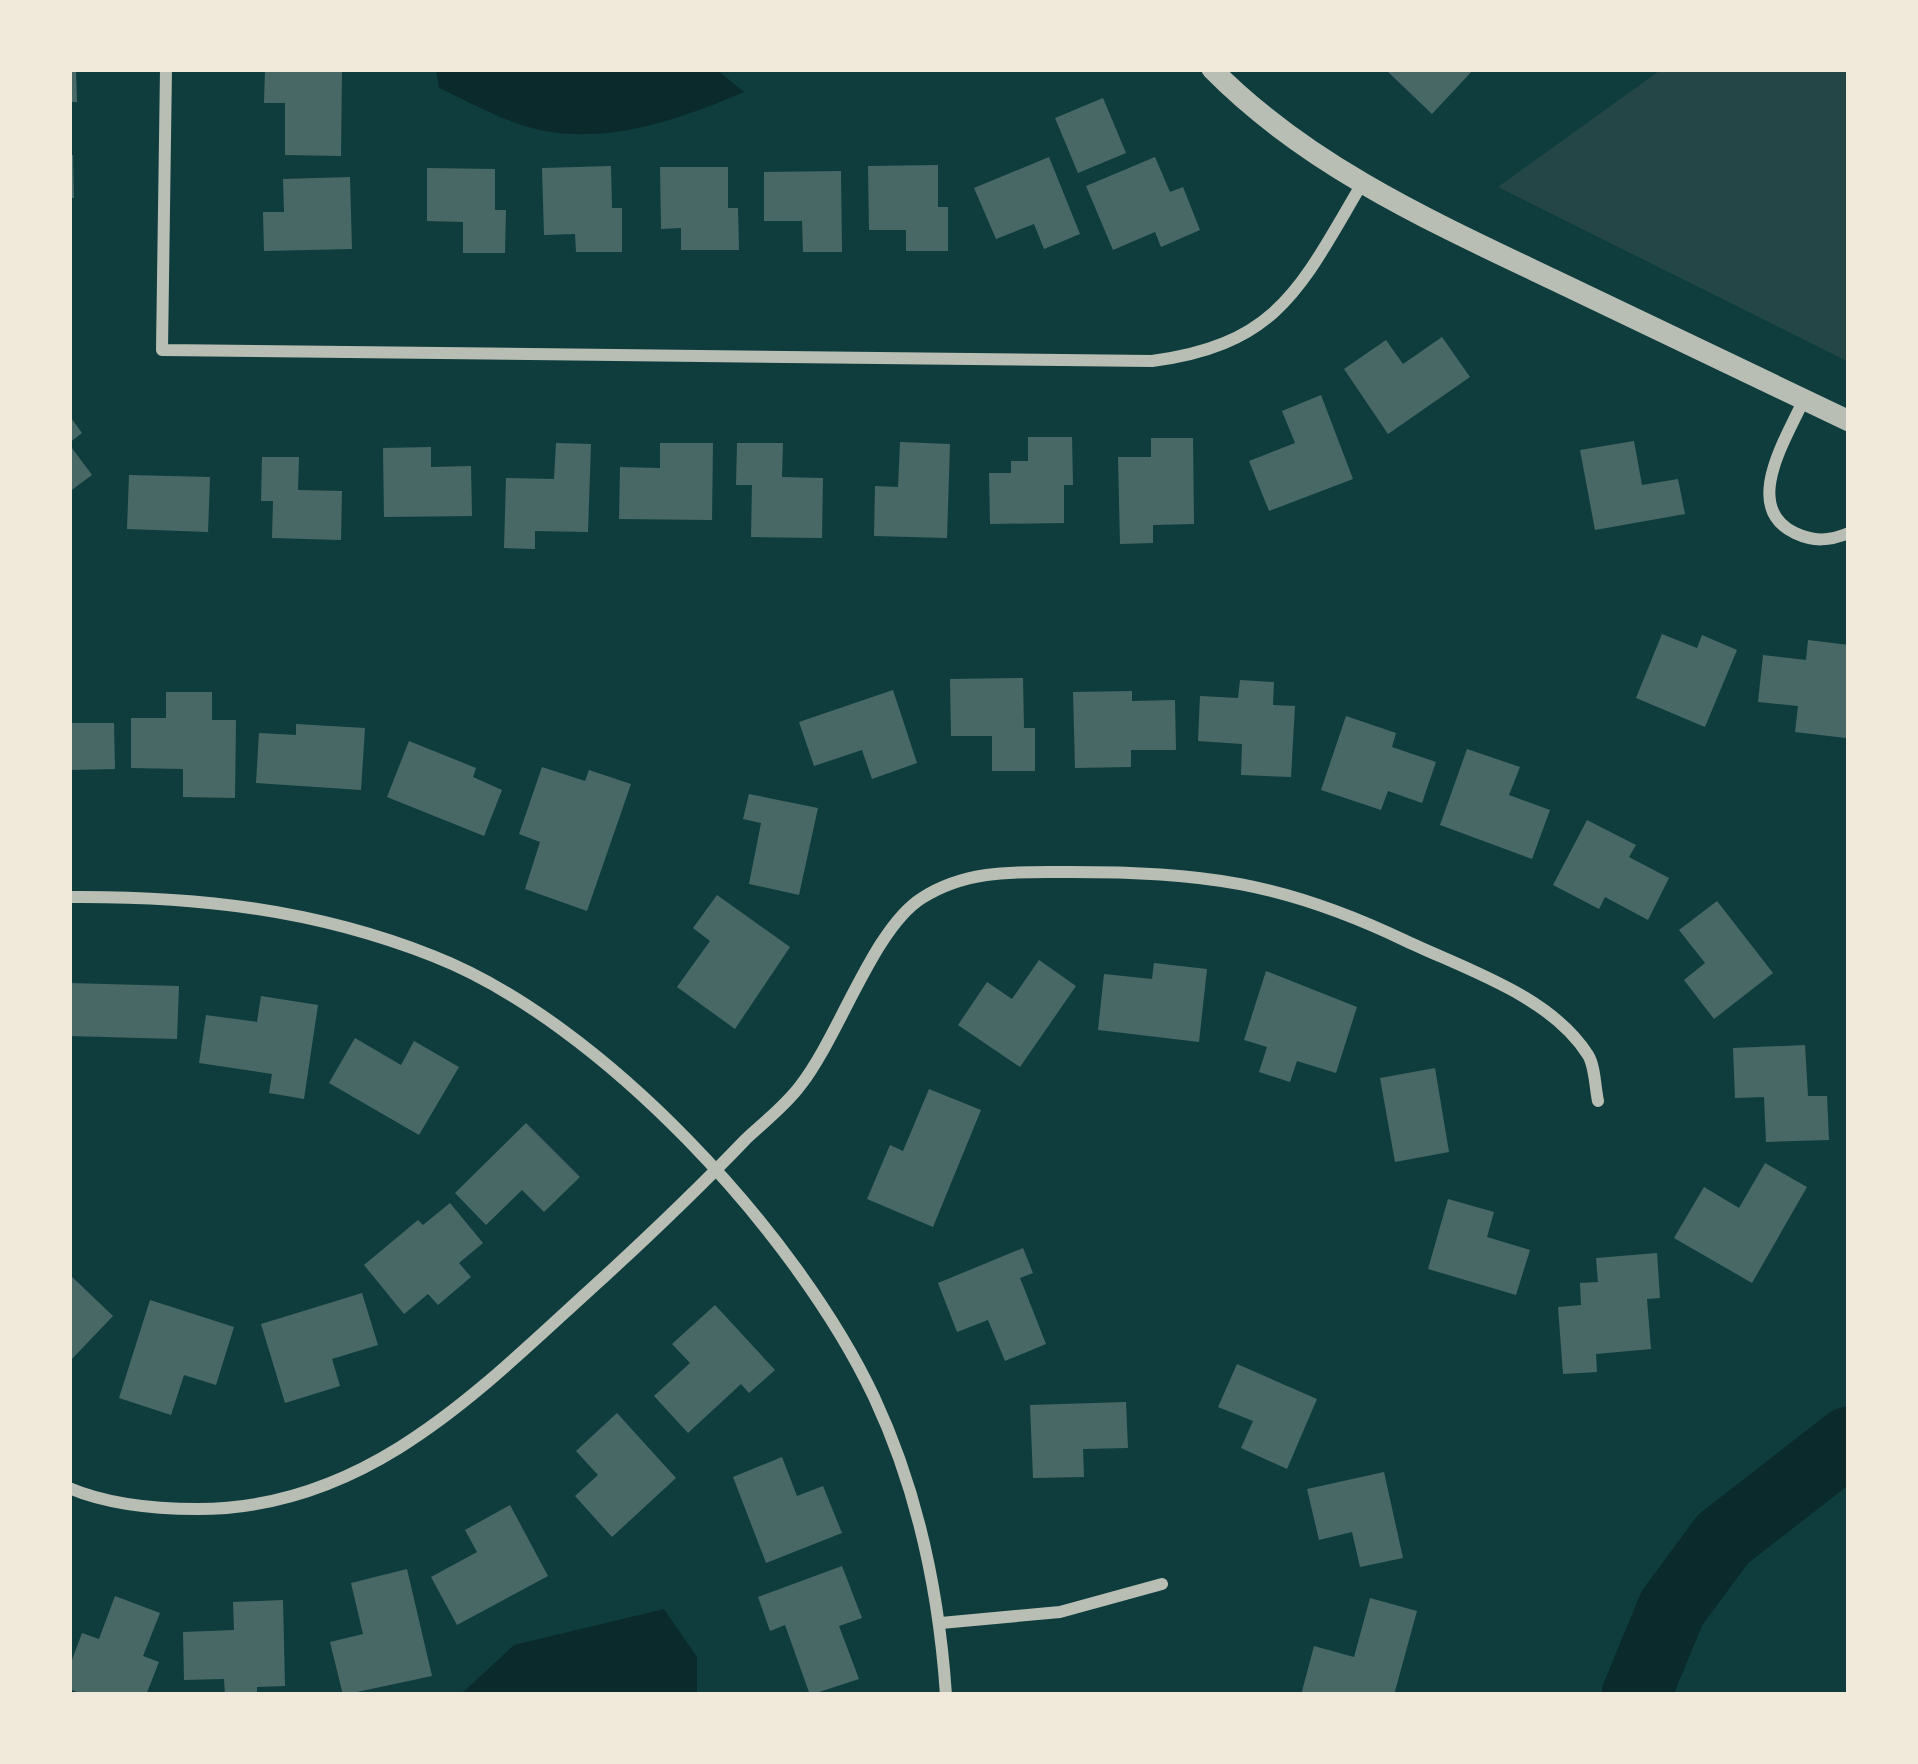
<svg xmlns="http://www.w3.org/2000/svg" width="1918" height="1764" font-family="Poppins,sans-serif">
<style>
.green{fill:#244646}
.water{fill:#0a2a2b}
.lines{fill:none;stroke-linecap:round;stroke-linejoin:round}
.river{stroke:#0a2a2b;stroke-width:69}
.building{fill:#486865}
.minor{stroke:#b8beb3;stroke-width:12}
.tertiary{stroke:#b8beb3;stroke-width:21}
</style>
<rect width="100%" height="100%" fill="#0f3d3e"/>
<polygon class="green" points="1662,69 1849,69 1849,362 1498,187"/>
<g class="water">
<path d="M 436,69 L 716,69 L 744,92 C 678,120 599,149 525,126 C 496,117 467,101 439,88 Z"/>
<polygon points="664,1609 697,1657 697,1695 460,1695 514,1645"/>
</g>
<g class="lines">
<polyline class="river" points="1636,1695 1672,1608 1723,1539 1849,1441"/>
</g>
<g class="building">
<polygon points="69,69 76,69 77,102 69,102"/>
<polygon points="265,69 342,69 341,156 285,155 285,103 264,103"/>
<polygon points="1385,69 1474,69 1432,114"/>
<polygon points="1103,98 1126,153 1078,173 1055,118"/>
<polygon points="69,155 73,155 74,198 69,198"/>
<polygon points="1049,157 1080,234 1044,249 1034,224 996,239 974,188"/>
<polygon points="1155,157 1170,192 1183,187 1200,230 1161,247 1155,232 1113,250 1086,186"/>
<polygon points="938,165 938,207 948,207 948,251 906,251 906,230 869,230 868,166"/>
<polygon points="611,166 612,208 622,208 622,252 576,252 575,234 544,235 542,168"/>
<polygon points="660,167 728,167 728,208 738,208 739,250 681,250 681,228 661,229"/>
<polygon points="427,168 495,169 495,210 506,210 505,253 463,253 463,222 427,221"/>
<polygon points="841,171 842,252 803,252 802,221 764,221 764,172"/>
<polygon points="350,177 352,249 264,251 263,212 284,212 283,179"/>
<polygon points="1442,337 1470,377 1388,434 1344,369 1386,340 1403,364"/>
<polygon points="1321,395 1353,479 1269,511 1249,461 1295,443 1282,411"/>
<polygon points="69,415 82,433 69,443"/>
<polygon points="1028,437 1072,437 1073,485 1064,485 1064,523 990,524 989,473 1011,473 1011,461 1028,461"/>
<polygon points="1151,438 1193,438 1194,524 1153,525 1153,543 1120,544 1118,457 1151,457"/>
<polygon points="1634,441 1642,485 1678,479 1685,514 1595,530 1580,450"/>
<polygon points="900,442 950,444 947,538 874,536 875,486 898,487"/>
<polygon points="556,443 591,444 588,532 535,531 535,549 504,548 506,478 554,479"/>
<polygon points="660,443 713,443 712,520 619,519 620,467 660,468"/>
<polygon points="737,443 783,443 782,477 823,478 822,538 751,537 752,485 736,485"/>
<polygon points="69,444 92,475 69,492"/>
<polygon points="431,447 431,467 471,466 472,516 384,517 383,448"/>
<polygon points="262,457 299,457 298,490 342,491 341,540 272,538 273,501 261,501"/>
<polygon points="129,475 210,477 208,532 127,529"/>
<polygon points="1662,634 1697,648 1702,635 1737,650 1705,727 1636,698"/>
<polygon points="1808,640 1849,645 1846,738 1795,732 1798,706 1758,702 1763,655 1806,660"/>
<polygon points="1023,678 1024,728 1035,728 1035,771 992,771 992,736 951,736 950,679"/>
<polygon points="1240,680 1274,682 1273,705 1295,706 1291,777 1241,775 1242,744 1198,741 1200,696 1238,698"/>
<polygon points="893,690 917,763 872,779 862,750 814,766 799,722"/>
<polygon points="1132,691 1132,701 1175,700 1176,750 1131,750 1131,767 1075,768 1073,692"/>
<polygon points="166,692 212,692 212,720 236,720 235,798 183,797 183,769 131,768 131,718 166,718"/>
<polygon points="1346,716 1396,733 1392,747 1436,762 1422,803 1388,791 1381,810 1321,790"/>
<polygon points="69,723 114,723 115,769 69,770"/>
<polygon points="296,724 365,728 361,790 256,783 259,733 296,735"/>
<polygon points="409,741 476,768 473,777 502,790 484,836 387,797"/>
<polygon points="1467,749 1520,767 1509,795 1550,810 1532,859 1440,825"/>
<polygon points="542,767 585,781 589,770 631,784 587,911 525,889 540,842 519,834"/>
<polygon points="749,794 818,808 799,895 749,884 761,823 743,819"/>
<polygon points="1587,820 1636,845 1629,857 1669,878 1648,920 1605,897 1599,909 1553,885"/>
<polygon points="717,895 790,947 735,1029 677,987 710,941 693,928"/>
<polygon points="1717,901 1773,973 1714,1019 1684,980 1705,963 1679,930"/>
<polygon points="1039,960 1076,986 1020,1067 958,1025 987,982 1012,999"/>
<polygon points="1154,963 1207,969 1199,1042 1098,1030 1104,974 1152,979"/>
<polygon points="1266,971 1357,1007 1336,1073 1297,1061 1290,1082 1259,1072 1267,1047 1244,1040"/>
<polygon points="69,983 179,986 177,1039 69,1036"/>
<polygon points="261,996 318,1005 304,1099 269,1093 272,1074 199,1063 206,1015 257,1022"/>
<polygon points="355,1038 401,1065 414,1041 459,1067 419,1135 329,1083"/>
<polygon points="1805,1045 1808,1096 1827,1096 1829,1140 1766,1142 1764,1097 1735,1098 1733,1048"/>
<polygon points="1435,1068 1449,1152 1395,1162 1380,1078"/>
<polygon points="929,1089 981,1110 933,1227 867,1199 890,1145 903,1151"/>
<polygon points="526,1123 580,1177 544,1212 522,1190 486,1225 455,1193"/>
<polygon points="1765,1163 1807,1187 1752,1283 1674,1238 1704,1187 1739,1208"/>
<polygon points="1448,1199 1494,1212 1487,1237 1530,1250 1516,1295 1428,1269"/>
<polygon points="450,1203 483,1243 459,1263 471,1277 438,1305 428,1294 404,1314 364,1265 418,1220 423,1225"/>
<polygon points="1023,1248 1033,1273 1020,1278 1046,1344 1005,1361 988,1320 957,1332 938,1283"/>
<polygon points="1657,1253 1660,1298 1647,1299 1651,1349 1596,1354 1597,1372 1563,1374 1558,1307 1581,1305 1580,1283 1598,1282 1596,1258"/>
<polygon points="69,1274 113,1316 69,1362"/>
<polygon points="362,1293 378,1345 332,1359 340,1386 285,1403 261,1324"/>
<polygon points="150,1300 234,1327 216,1385 184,1375 171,1415 119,1398"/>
<polygon points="715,1305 775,1370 749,1393 741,1384 688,1433 654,1396 690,1363 672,1344"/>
<polygon points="1237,1364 1317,1399 1287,1469 1241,1448 1253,1421 1218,1407"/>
<polygon points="1126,1402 1128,1448 1083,1449 1084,1477 1033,1478 1030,1405"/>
<polygon points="617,1413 676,1478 612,1537 575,1496 598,1475 576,1451"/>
<polygon points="782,1457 797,1496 823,1486 842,1533 766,1563 733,1477"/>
<polygon points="1384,1472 1403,1558 1360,1567 1352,1532 1319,1540 1307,1489"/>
<polygon points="510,1505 548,1576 457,1625 431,1577 477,1552 465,1530"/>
<polygon points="842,1566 862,1618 839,1626 859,1679 810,1695 785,1625 770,1631 758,1597"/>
<polygon points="407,1569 432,1676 343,1695 330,1642 363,1634 351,1583"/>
<polygon points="115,1596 160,1613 143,1656 159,1662 146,1695 85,1695 69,1689 69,1668 82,1633 99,1639"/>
<polygon points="1370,1598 1417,1611 1394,1695 1301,1695 1314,1646 1354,1657"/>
<polygon points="283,1600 285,1686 257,1687 257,1695 225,1695 224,1679 184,1680 183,1632 234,1630 233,1602"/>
</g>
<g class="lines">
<g class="minor">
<path d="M 166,69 L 162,350 L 1152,361 C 1281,344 1302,284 1363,182"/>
<path d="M 1804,399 C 1788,436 1740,507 1795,533 C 1814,542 1829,541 1849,533"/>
<path d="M 69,897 C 196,896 314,909 433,956 C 602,1022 797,1234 874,1397 C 918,1491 939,1592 946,1695"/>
<path d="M 69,1488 C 109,1505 155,1509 198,1509 C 371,1509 484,1385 604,1277 C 653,1232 700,1187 746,1139 C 764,1122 785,1106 800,1086 C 840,1035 873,929 922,898 C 967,869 1017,872 1068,872 C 1203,872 1283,882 1406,941 C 1465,969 1551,996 1588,1055 C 1595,1066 1595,1087 1598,1101"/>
<polyline points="941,1623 1060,1612 1162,1584"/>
</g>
<path class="tertiary" d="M 1212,69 C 1306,165 1432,222 1552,279 C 1651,326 1750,373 1849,421"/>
</g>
<rect width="1918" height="1764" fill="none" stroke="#f1e9da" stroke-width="144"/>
</svg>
